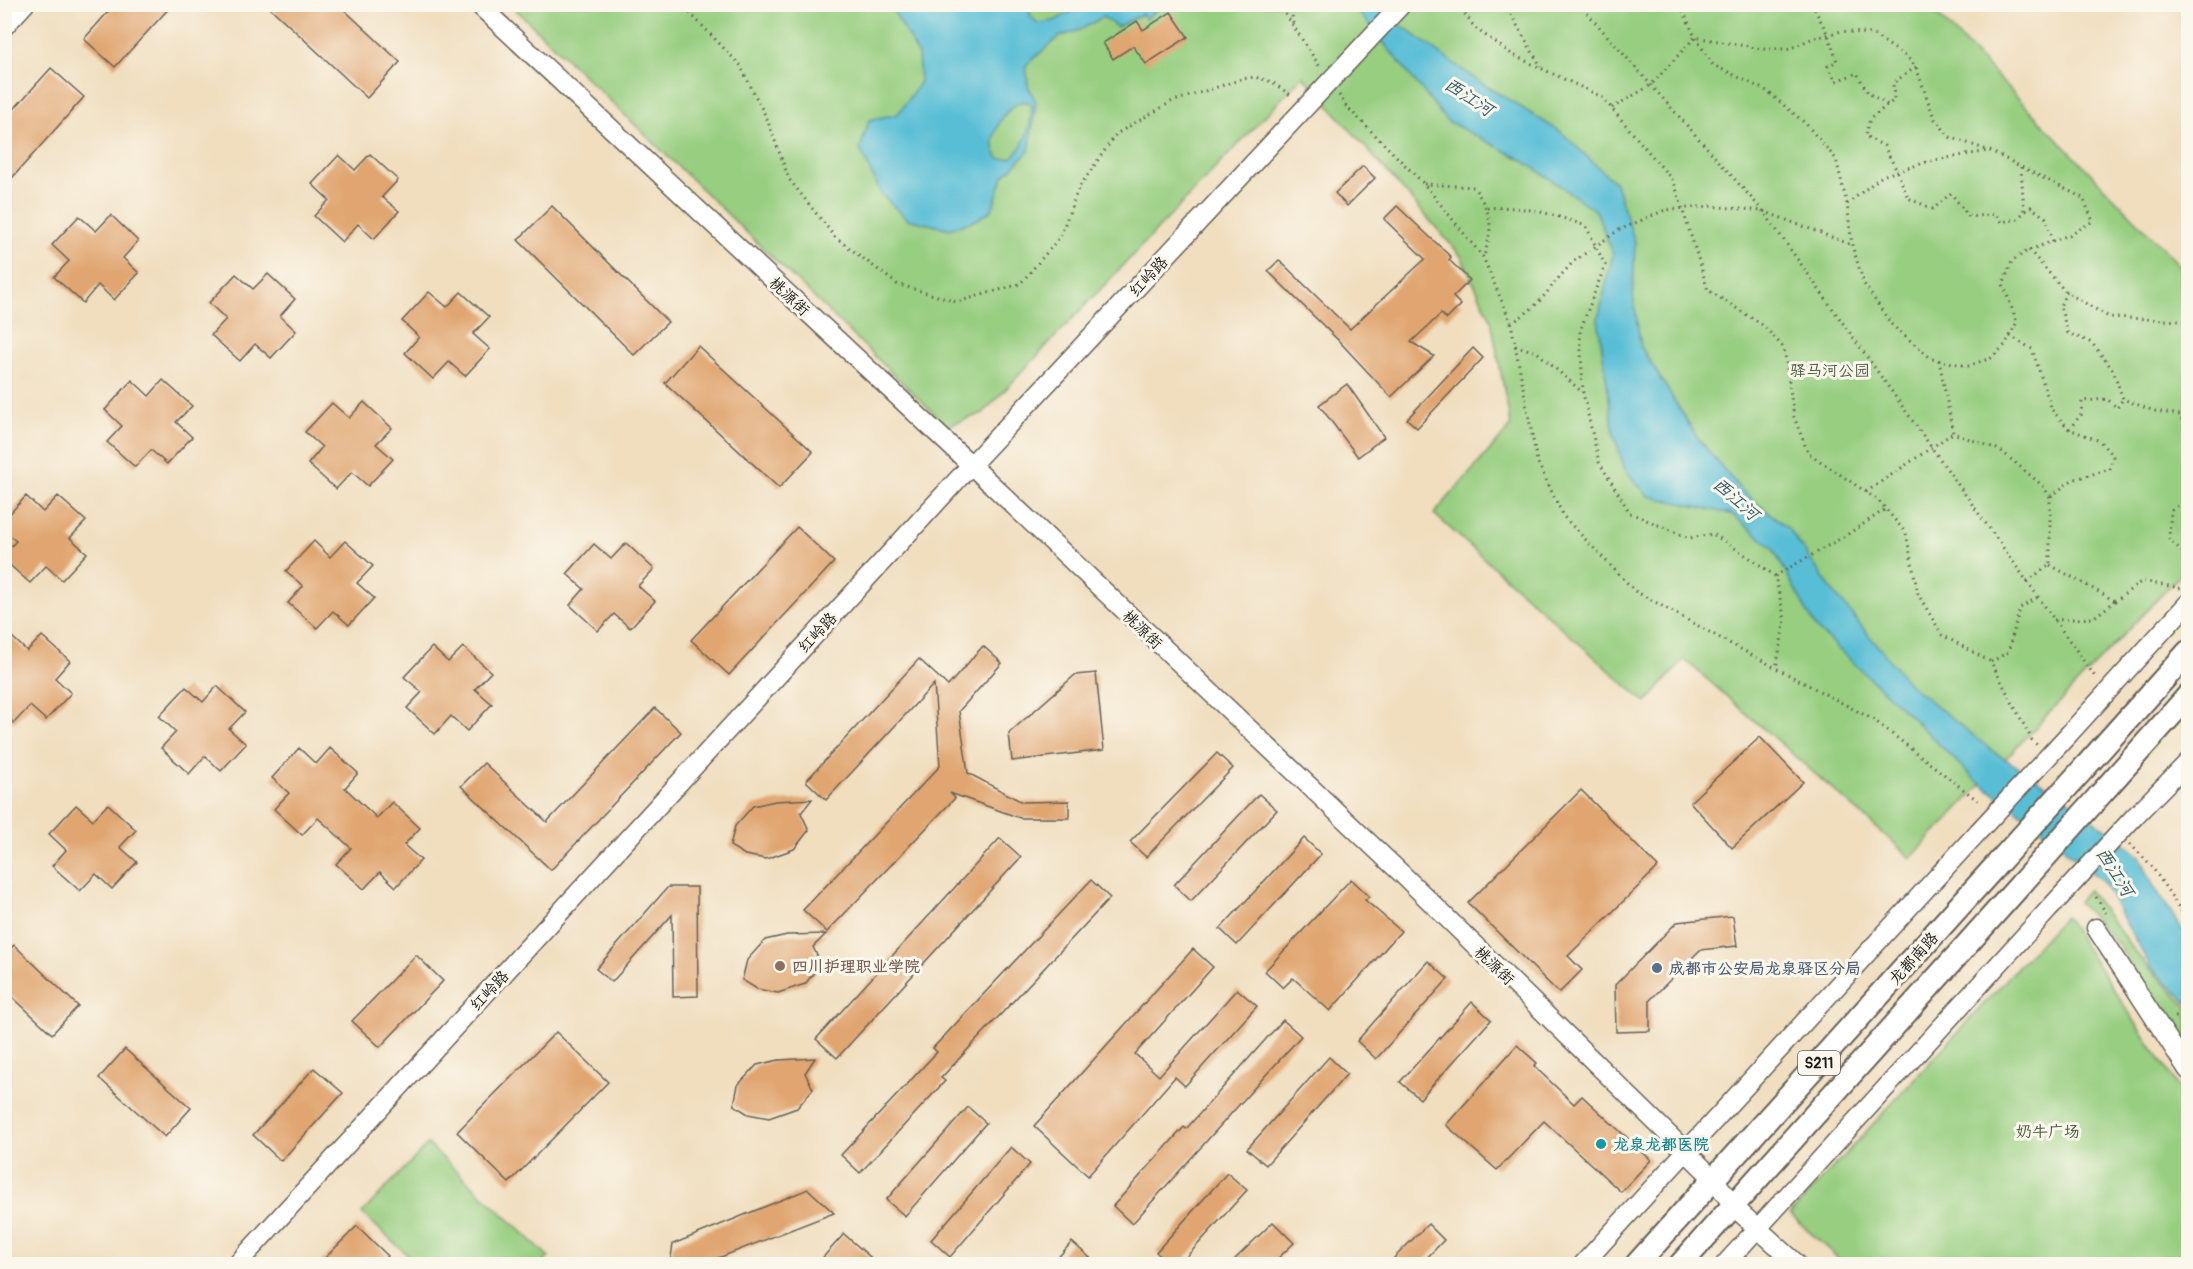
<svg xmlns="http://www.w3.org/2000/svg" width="2193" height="1269" font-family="Pangolin,'LXGW WenKai TC',sans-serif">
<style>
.park{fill:#97ce80;stroke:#5a754e;stroke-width:1.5}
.water{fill:#58bed6;stroke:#3a6d79;stroke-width:1.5;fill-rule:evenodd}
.building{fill:#e0a56f}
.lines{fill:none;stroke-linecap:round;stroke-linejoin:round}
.minor-casing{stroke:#666055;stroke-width:21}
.major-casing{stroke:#666055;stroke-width:26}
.path{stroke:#666055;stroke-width:3;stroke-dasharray:1.5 4.5;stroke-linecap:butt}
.minor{stroke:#fff;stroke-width:18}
.major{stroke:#fff;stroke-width:22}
.minor-bridge-casing{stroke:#666055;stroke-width:21;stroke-linecap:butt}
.major-bridge-casing{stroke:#666055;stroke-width:26;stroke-linecap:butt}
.path-bridge{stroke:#666055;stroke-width:3;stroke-dasharray:1.5 4.5;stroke-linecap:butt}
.minor-bridge{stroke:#fff;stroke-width:18}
.major-bridge{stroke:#fff;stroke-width:22}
.education-dot{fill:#8d6e63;stroke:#fbf7ec;stroke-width:2}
.service-dot{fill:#5c6f8a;stroke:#fbf7ec;stroke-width:2}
.culture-dot{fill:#0f9aa8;stroke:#fbf7ec;stroke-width:2}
.labels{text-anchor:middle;stroke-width:6;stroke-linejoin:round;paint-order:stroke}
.shield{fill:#fbf7ec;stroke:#5f5e5a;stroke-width:1.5}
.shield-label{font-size:15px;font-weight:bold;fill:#1c1c1c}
.street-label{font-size:16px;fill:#1c1c1c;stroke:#fbf7ec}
.park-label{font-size:16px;fill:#475a3f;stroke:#fbf7ec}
.education-label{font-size:16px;font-weight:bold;fill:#785e54;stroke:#fbf7ec;text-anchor:start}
.service-label{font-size:16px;font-weight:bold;fill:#4e5e75;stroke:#fbf7ec;text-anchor:start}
.culture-label{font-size:16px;font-weight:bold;fill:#0d838f;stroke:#fbf7ec;text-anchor:start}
.water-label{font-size:18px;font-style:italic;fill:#345d66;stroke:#fbf7ec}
</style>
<rect width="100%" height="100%" fill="#fbf7ec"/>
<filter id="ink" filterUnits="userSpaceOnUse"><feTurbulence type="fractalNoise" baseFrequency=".0167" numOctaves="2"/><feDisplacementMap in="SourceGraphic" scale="12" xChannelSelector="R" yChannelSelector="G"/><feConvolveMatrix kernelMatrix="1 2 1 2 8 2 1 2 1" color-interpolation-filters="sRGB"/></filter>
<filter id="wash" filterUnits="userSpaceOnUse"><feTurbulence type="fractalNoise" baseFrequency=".008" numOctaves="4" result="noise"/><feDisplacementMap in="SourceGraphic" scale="24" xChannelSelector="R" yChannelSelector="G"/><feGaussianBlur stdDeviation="1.35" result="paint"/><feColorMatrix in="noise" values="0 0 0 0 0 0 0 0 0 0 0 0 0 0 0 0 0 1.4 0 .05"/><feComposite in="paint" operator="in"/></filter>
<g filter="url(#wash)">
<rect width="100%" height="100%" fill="#f0debf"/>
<g class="park">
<polygon points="511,5 1928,5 2188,274 2188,567 1911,858 1684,659 1646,703 1434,514 1511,426 1491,320 1461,256 1303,76 983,413 947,426"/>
<polygon points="2088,890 2144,963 2188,1007 2188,1055 2173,1035 2118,944 2078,902"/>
<polygon points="2065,916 2188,1102 2188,1264 1844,1264 1790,1214"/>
<polygon points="428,1144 549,1257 542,1264 417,1264 362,1213"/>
</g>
<g class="water">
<path d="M 890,5 L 1031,5 L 1030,16 L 1038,23 L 1054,21 L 1083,5 L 1163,5 L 1146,19 L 1142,14 L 1117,27 L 1103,17 L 1082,29 L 1059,37 L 1026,65 L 1028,85 L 1036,102 L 1029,151 L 1003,177 L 992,210 L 978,219 L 950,229 L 907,219 L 881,194 L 860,149 L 869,120 L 898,114 L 920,82 L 918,54 ZM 1025,101 L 1032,105 C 1031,126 1027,142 1012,158 L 1000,159 C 983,143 1004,104 1025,101 Z"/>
<polygon points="1353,5 1373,5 1478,81 1561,132 1616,184 1635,242 1633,295 1641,347 1697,437 1741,490 1788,528 1835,594 1909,684 1994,752 2062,795 2140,856 2153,885 2188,938 2188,1003 2151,968 2103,882 2038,826 1973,778 1908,714 1816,628 1772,547 1731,514 1648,496 1625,470 1614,434 1598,319 1613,254 1596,211 1521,159 1447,121"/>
</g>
<g id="blocks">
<g class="building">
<polygon points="115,4 173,4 115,67 84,39"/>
<polygon points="266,4 338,4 400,62 367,98"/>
<polygon points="1171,12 1188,37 1146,64 1133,46 1113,59 1103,43 1137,21 1143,30"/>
<polygon points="51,68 84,97 4,187 4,120"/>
<polygon points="370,154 398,180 382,197 399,211 374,239 358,224 342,242 314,216 329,200 312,184 339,155 355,170"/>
<polygon points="1363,166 1375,178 1347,206 1335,193"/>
<polygon points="552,206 668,322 634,355 518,240"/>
<polygon points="1397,206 1451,257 1449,260 1470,280 1453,297 1461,305 1447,319 1441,314 1411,342 1434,356 1391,397 1338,340 1268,271 1279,260 1350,329 1425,259 1384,219"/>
<polygon points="111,215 138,241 123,258 139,273 114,300 98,285 83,303 54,277 69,261 52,245 79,216 96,231"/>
<polygon points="236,274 253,289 268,274 295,299 280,316 296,331 271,358 255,344 240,361 211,335 226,319 209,303"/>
<polygon points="429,292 447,307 461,292 489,317 473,334 490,349 465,376 449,362 433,379 405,353 419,337 402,321"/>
<polygon points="698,346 813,452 779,488 665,383"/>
<polygon points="1473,348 1483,358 1417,428 1407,419"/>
<polygon points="132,380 149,396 163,380 192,406 176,422 192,437 167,464 151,450 135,467 107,442 122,426 105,410"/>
<polygon points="1347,384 1384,437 1358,457 1319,405"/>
<polygon points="364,402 392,428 376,444 393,459 368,486 352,472 336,489 308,464 322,447 305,432 332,403 349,418"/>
<polygon points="26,496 43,512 58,496 86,521 70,538 87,553 62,580 46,566 30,583 4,560 4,554 16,541 4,531 4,520"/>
<polygon points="797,527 834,562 729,675 691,640"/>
<polygon points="314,541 330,557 345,541 373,566 357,583 374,598 349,625 333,611 317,628 288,603 303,586 286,571"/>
<polygon points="626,543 654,569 638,586 655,601 630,628 614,614 598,631 570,605 584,589 567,574 594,544 611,559"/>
<polygon points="11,636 27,651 42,636 70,661 55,678 71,693 46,720 30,706 14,723 4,714 4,642"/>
<polygon points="983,646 1002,663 959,711 968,773 1022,802 1069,801 1069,818 1020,818 950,793 955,798 827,932 803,910 940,766 934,684 826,800 806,781 919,659 948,686"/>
<polygon points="432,647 448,662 463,647 491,672 475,689 492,704 467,731 451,716 435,734 407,708 422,692 404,677"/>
<polygon points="1096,673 1104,750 1012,761 1009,733 1075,675"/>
<polygon points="217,686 245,712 229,729 246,744 221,771 205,756 189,774 161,748 176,732 159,716 186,687 203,702"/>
<polygon points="655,708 681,732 551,870 461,786 484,763 547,822"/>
<polygon points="1760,737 1803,782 1732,848 1690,802"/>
<polygon points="299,748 316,764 330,748 358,773 345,788 377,818 392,802 420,828 404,845 421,860 396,887 380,872 364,889 336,864 351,848 318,818 302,835 274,809 289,793 272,778"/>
<polygon points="1217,753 1233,768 1146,857 1130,842"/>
<polygon points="1581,790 1658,867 1568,956 1582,970 1559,993 1468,903"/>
<polygon points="1259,794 1277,810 1191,901 1174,885"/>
<polygon points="812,799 801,813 809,830 794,849 766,859 745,855 730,846 735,826 753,806 775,801"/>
<polygon points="108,804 136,830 120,847 137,862 112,889 96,874 80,891 52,866 66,850 49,834 76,805 93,820"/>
<polygon points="1000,838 1021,857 837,1058 816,1039"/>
<polygon points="1304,838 1321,854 1237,945 1220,929"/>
<polygon points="1351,879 1369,896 1365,900 1401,931 1330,1011 1293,978 1283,988 1265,971"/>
<polygon points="1091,880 1110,898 941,1078 945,1081 860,1173 841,1155 937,1052 933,1048"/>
<polygon points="668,887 697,887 698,996 673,997 672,915 612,982 596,969"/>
<polygon points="1733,916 1737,946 1700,950 1650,1000 1650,1031 1616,1032 1615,985 1677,922"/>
<polygon points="826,934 813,947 821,964 805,984 778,993 757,989 742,980 747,960 765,940 787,935"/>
<polygon points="14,945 78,1006 52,1034 4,989 4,955"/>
<polygon points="1193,949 1213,967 1135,1054 1159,1076 1237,989 1257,1006 1185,1086 1175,1077 1088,1176 1034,1126"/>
<polygon points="416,955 443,981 380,1047 352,1021"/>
<polygon points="1428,961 1448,979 1376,1059 1357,1041"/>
<polygon points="1472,1002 1491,1020 1420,1099 1400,1082"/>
<polygon points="1283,1020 1301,1036 1132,1224 1113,1206 1184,1127 1186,1129"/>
<polygon points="556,1032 608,1082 509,1183 457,1132"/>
<polygon points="1517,1045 1537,1063 1534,1066 1574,1104 1582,1096 1651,1160 1621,1192 1544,1121 1497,1170 1446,1125"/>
<polygon points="125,1049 191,1108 165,1137 99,1078"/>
<polygon points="1329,1057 1347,1074 1266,1165 1247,1149"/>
<polygon points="815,1058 805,1073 813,1089 797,1108 769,1118 748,1114 734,1105 738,1085 757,1065 779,1060"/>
<polygon points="314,1068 343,1093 281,1161 253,1135"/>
<polygon points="968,1107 986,1123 905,1216 886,1200"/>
<polygon points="1011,1147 1030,1164 950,1257 931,1240"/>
<polygon points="1227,1173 1247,1190 1180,1264 1170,1264 1156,1252"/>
<polygon points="808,1189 834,1213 703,1264 670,1264 673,1244"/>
<polygon points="1273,1222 1294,1243 1272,1264 1230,1264"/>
<polygon points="1428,1224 1444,1240 1421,1264 1388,1264"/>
<polygon points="357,1226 388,1256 380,1264 319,1264"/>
<polygon points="844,1234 878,1264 817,1264"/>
<polygon points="1072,1242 1097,1264 1052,1264"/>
</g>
</g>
</g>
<g filter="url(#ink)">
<use href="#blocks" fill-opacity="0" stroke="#666055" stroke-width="1.5"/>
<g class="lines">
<defs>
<g id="minor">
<polyline points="478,4 971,465 1402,874 1715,1180 1734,1207 1797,1264"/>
<polyline points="4,27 25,4"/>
<polyline points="2069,734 2188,603"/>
<polyline points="2135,816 2188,762"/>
<polyline points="2096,928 2188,1070"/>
<polyline points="237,1264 971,465 1402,4"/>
<polyline points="1583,1264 1978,832"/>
<polyline points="1725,1264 2049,909"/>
</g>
<g id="major">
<polyline points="2085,767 2188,652"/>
<polyline points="2107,787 2188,696"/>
<polyline points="1637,1264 2000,861"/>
<polyline points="1681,1264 2022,883"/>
</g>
</defs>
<use href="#minor" class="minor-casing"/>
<use href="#major" class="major-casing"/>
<g class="path">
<polyline points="674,4 688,11 740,65 767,119 789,179 835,237 897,284 957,302 1020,284 1060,237 1078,189 1116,134 1171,102 1242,79 1255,77 1272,82 1292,96"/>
<polyline points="1279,4 1320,67"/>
<polyline points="1291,4 1293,24"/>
<polyline points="1458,4 1475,28 1513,55 1602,97 1674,182 1708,290 1764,326 1784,348 1794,417 1808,453 1878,500 1906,533 1918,594 1942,635 1991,662 2032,740 2037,745"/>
<polyline points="1505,4 1541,67"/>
<polyline points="1579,4 1763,211 2096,678"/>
<polyline points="1812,4 1828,35 1837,61 1828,66 1836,81 1857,73 1868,93 1888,105"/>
<polyline points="1916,67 1893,83 1894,100 1870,119 1865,136 1884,146 1897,171 1908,198 1933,209 1951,193 1969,217 1995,214 2001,222 2018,219 2024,212 2031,207 2046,218 2053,241"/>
<polyline points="1339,95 1346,106 1424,184 1483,257 1511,323 1537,461 1564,517 1635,591 1731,644 1874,720 1981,803"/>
<polyline points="1612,108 1651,85 1695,37 1762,49 1789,49 1811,39 1842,31 1872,34 1907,57 1916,67 1934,118 1950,137 1990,151 2083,198 2093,221 2072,234 2029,250 2012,261 2003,284 2017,322 2005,345 1991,358 1968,366 1932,359 1892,325 1864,284 1852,245 1847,204 1836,159 1806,124 1767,91 1713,65 1695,37 1680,4"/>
<polyline points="2021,167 2024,212"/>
<path d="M 1424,184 L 1474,187 C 1492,216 1494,223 1484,256"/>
<polyline points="1847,204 1882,176 1930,161 1988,151"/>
<polyline points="1710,206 1763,211 1852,245"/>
<path d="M 1487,208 C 1522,205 1554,214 1586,226 L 1605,265 L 1580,331 L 1583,393 L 1599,462 L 1630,513 L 1689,538 L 1713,534 L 1756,562 L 1775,576 L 1785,620 L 1776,668"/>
<polyline points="2029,250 2066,292 2109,317 2182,321 2188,326"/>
<polyline points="2066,292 2060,306 2068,333 2092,343 2113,370 2123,399 2154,411 2180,415 2188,433"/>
<path d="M 1511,323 C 1529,313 1542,300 1554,283"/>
<polyline points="2010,336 2032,349 2052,410 2069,429 2100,441 2113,457 2110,469 2072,480 2050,497"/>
<polyline points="1515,346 1537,352 1583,393"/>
<polyline points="1939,360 1953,433 2000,450 2043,486 2050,497 2050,565 2027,581"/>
<polyline points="2069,429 2081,415 2082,401 2107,399 2117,408 2123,399"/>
<polyline points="1866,492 1953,433"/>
<polyline points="2188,500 2171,510 2169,539 2188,557"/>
<polyline points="2050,565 2115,601"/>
<polyline points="1775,576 1845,536 1886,509"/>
<polyline points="2054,620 2093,618 2142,581 2180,588 2188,579"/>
<polyline points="1991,662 2008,652 2020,608 2038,597"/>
<polyline points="2130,844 2150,864 2188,921"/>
<polyline points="2096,897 2106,913"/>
<polyline points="2175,1017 2188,1017"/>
<polyline points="2182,1025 2188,1034"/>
</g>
<use href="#minor" class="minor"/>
<use href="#major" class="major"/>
<defs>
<g id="minor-bridge">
<polyline points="1978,832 2069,734"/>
<polyline points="2049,909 2135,816"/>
</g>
<g id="major-bridge">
<polyline points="2000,861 2085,767"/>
<polyline points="2022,883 2107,787"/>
</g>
</defs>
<use href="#minor-bridge" class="minor-bridge-casing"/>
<use href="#major-bridge" class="major-bridge-casing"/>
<polyline class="path-bridge" points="1554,283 1574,261 1619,230 1665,210 1710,206"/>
<use href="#minor-bridge" class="minor-bridge"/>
<use href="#major-bridge" class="major-bridge"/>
</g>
</g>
<circle class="education-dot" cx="780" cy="966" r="6"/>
<circle class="service-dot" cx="1657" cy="968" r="6"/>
<circle class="culture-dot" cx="1601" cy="1144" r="6"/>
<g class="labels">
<rect class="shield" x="1798" y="1051" width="42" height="24" rx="4.5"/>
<g class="shield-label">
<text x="1819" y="1068">S211</text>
</g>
<g class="street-label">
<text transform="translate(1148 276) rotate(-47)" y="6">红岭路</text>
<text transform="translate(790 296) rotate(43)" y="6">桃源街</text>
<text transform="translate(1143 629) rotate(44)" y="6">桃源街</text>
<text transform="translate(817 632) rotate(-47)" y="6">红岭路</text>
<text transform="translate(1913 958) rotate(-48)" y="6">龙都南路</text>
<text transform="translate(1495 965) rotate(44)" y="6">桃源街</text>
<text transform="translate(489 990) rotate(-47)" y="6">红岭路</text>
</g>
<g class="park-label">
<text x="1830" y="376">驿马河公园</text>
<text x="2048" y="1137">奶牛广场</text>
</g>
<g class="education-label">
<text x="792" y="972">四川护理职业学院</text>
</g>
<g class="service-label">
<text x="1669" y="974">成都市公安局龙泉驿区分局</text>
</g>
<g class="culture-label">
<text x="1613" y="1150">龙泉龙都医院</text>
</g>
<g class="water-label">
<text transform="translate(1469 97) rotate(33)" y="6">西江河</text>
<text transform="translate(1736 499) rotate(41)" y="6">西江河</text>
<text transform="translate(2115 872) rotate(58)" y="6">西江河</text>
</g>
</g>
<rect width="2193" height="1269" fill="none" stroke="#fbf7ec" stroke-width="24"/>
</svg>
